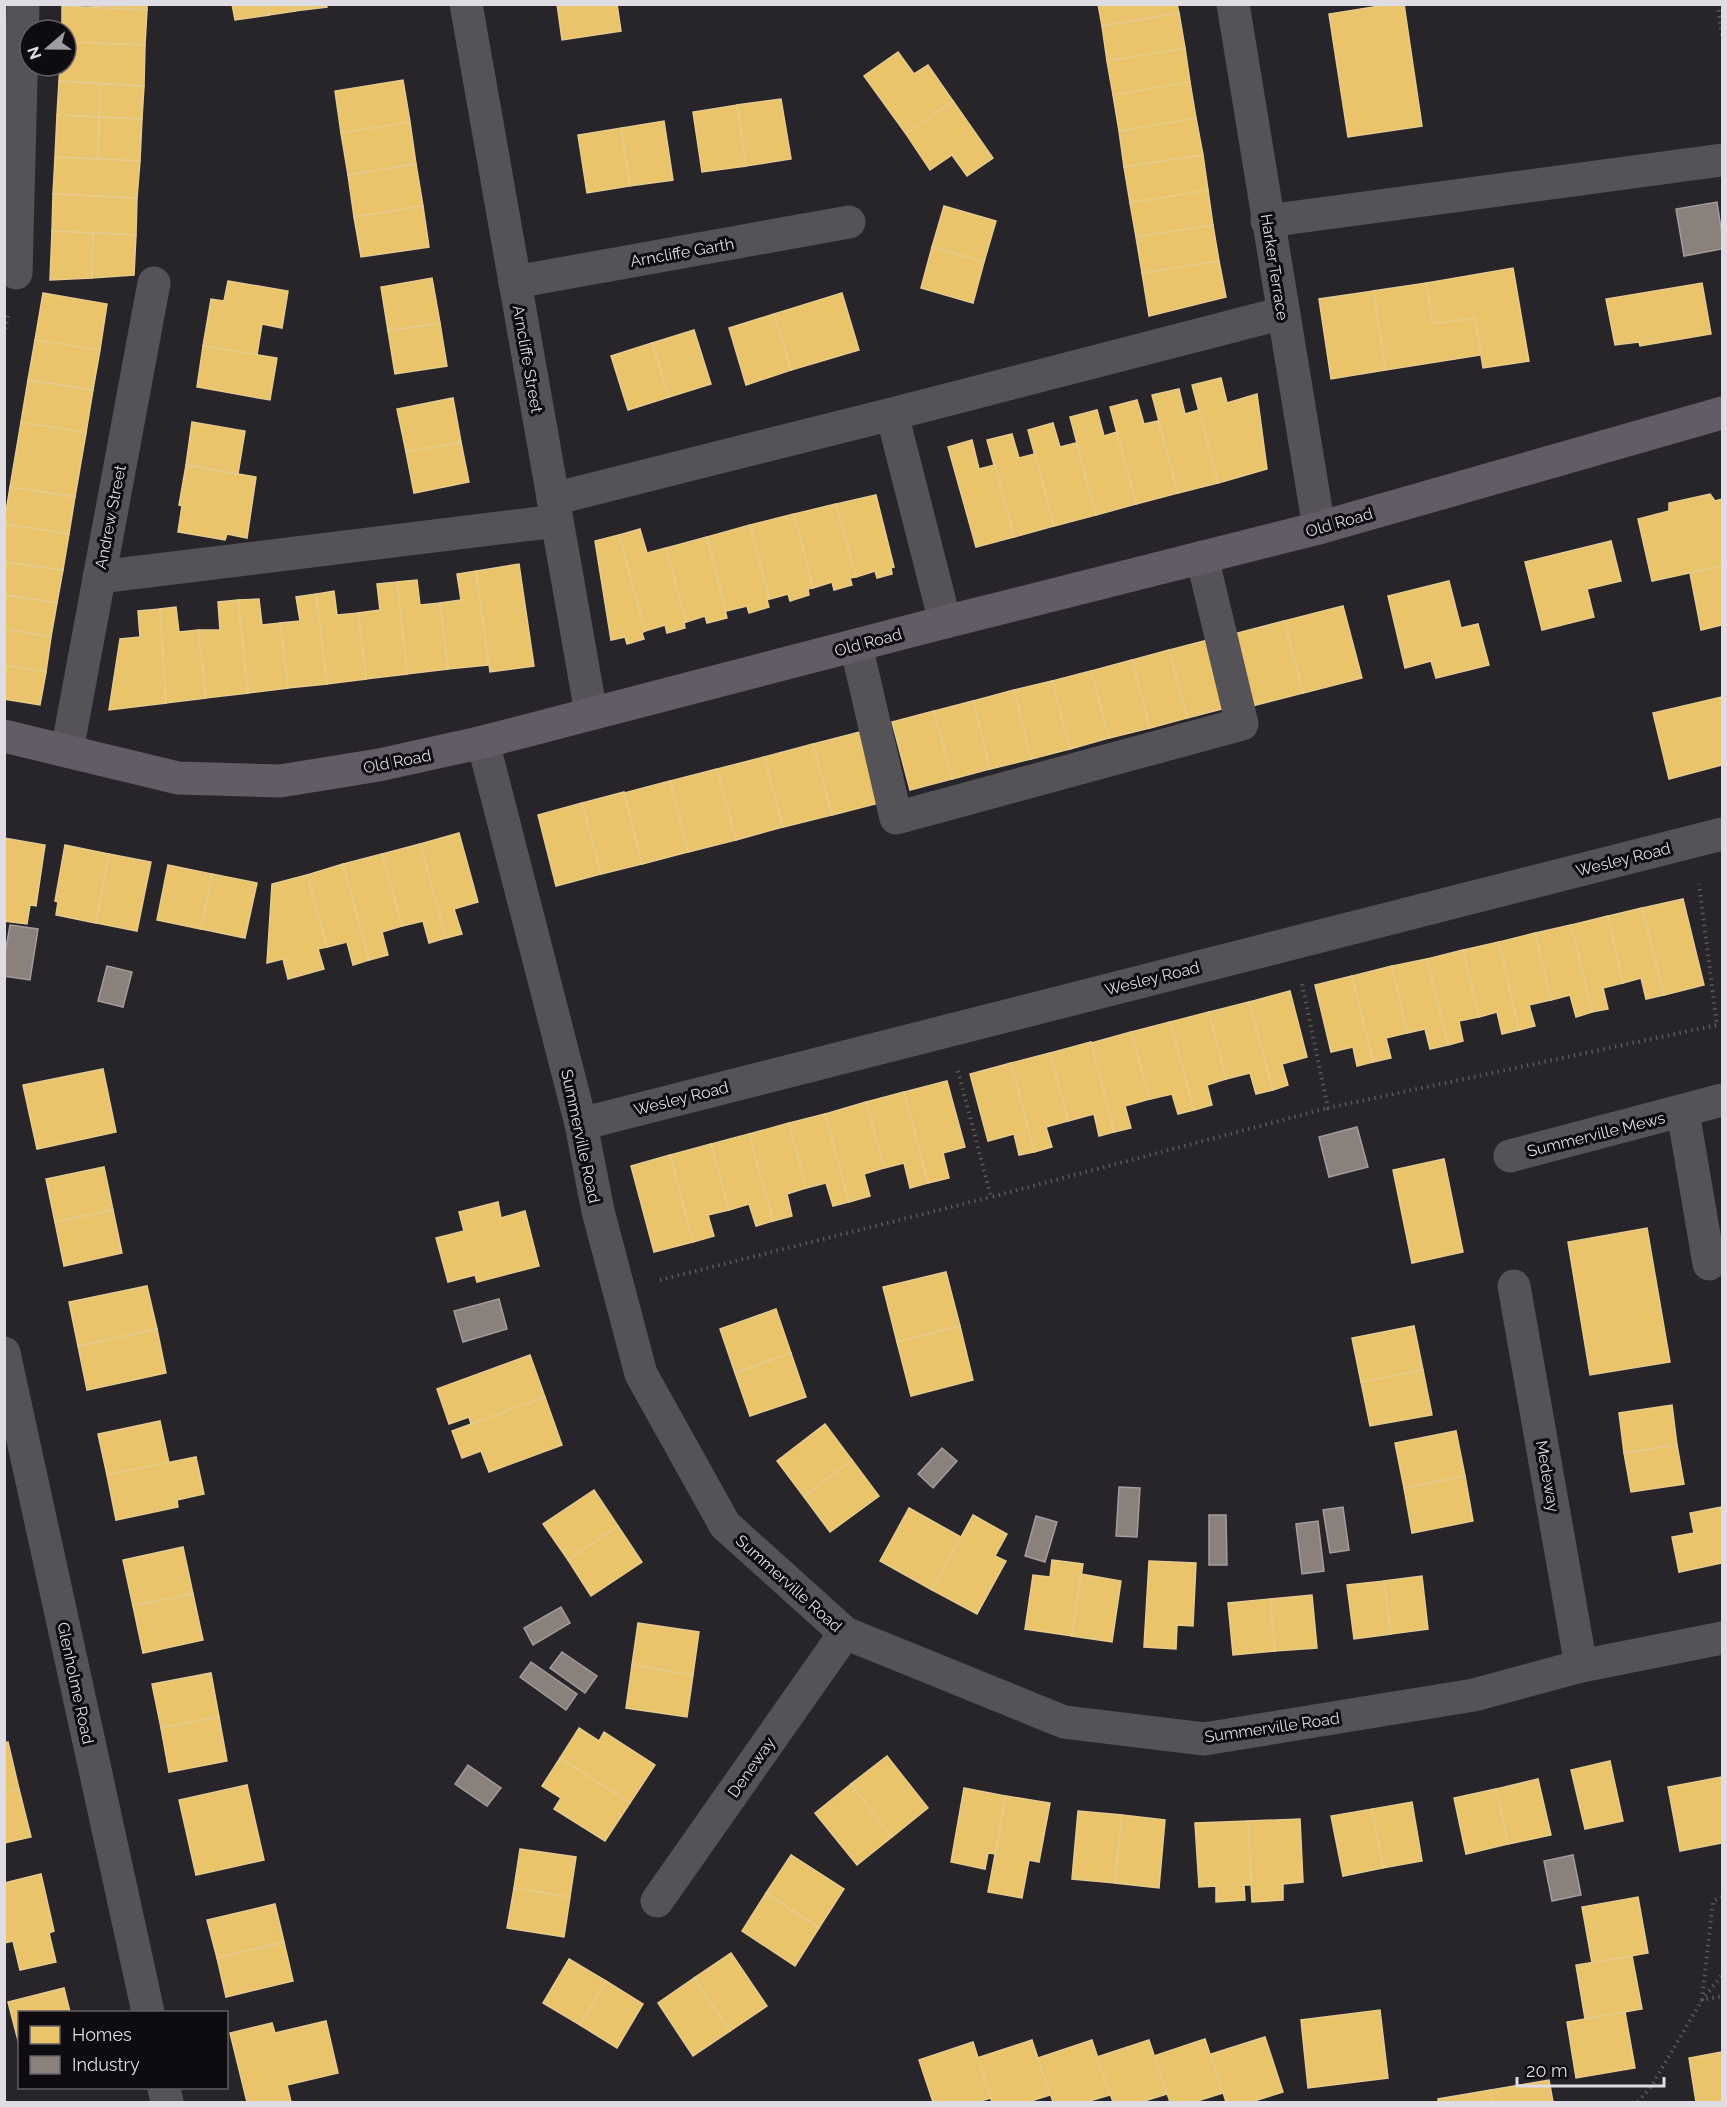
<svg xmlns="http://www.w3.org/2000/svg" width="1727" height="2107" font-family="Raleway,sans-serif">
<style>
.homes{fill:#e9c46a;stroke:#e6cb8e;stroke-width:1.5}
.industry{fill:#8a817c;stroke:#a49c9b;stroke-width:1.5}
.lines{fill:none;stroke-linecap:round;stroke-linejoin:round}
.path{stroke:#5a595c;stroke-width:4;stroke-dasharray:1.5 4.5;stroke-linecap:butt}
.minor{stroke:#555357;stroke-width:33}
.major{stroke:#615c66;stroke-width:33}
.labels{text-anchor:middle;stroke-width:6;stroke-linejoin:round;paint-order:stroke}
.street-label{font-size:16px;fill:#dfdce3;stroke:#0e0c11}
</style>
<rect width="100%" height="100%" fill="#27242a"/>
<g class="homes">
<polygon points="62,4 147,4 147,10"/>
<polygon points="232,4 267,4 269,15 235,20"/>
<polygon points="267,4 294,4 295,11 269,15"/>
<polygon points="294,4 326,4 327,7 295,11"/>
<polygon points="557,4 617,4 621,31 562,40"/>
<polygon points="1098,4 1177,4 1179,13 1102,26"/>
<polygon points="1392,4 1404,4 1422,126 1348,137 1329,14"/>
<polygon points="62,6 147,10 145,45 66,42 66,30 62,30"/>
<polygon points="1179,13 1185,48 1107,61 1102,26"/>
<polygon points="66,42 145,45 144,86 59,81 60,66 66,66"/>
<polygon points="1185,48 1190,82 1113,95 1107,61"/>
<polygon points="898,52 914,74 928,65 953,101 906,134 864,76"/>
<polygon points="403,80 410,122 341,133 335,91"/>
<polygon points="59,81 101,84 99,117 57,115"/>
<polygon points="1190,82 1196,118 1119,131 1113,95"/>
<polygon points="101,84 144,86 142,119 99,117"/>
<polygon points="781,99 791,159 746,166 737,105"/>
<polygon points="953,101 993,158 967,176 952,155 930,170 906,134"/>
<polygon points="737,105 746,166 702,172 693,112"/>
<polygon points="57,115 99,117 98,159 55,157"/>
<polygon points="99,117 142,119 140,161 98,159"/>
<polygon points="1196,118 1203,155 1124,167 1119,131"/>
<polygon points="664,121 673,180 630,186 621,128"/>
<polygon points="410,122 416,164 348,175 341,133"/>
<polygon points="621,128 630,186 587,193 578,135"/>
<polygon points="1203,155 1208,190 1130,203 1124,167"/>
<polygon points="55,157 140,161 137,198 53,194"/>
<polygon points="416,164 423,206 354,217 348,175"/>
<polygon points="1208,190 1213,225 1136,237 1130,203"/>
<polygon points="53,194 137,198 136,235 52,231"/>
<polygon points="423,206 429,247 361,257 354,217"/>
<polygon points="944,206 996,221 984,262 932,247"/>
<polygon points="1213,225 1219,261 1142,273 1136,237"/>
<polygon points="52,231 93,233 92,278 50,280"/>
<polygon points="93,233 136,235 134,275 92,278"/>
<polygon points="932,247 984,262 973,303 921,288"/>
<polygon points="1219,261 1226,297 1149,316 1142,273"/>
<polygon points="1513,268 1529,361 1483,368 1475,318 1433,324 1426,283"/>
<polygon points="432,278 440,323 388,331 381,287"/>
<polygon points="228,281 288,291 282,328 262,324 257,355 203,346 211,299 224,301"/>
<polygon points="1426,283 1433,324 1475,318 1481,355 1386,370 1373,291"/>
<polygon points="1702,283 1711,334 1640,346 1639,342 1615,345 1606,299"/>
<polygon points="1373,291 1386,370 1331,379 1319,299"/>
<polygon points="43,293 107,304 100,350 35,340"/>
<polygon points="842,293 859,350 791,370 774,314"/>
<polygon points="774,314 791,370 746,385 729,328"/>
<polygon points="440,323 447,366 395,374 388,331"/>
<polygon points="694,330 711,384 669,397 652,343"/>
<polygon points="35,340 100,350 93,390 28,380"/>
<polygon points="652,343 669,397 628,410 611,356"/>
<polygon points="203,346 277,358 270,400 197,387"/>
<polygon points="1221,378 1227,403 1257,394 1267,469 1218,483 1192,385"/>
<polygon points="28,380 93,390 86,433 21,422"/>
<polygon points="1179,389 1185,414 1199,410 1218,483 1178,493 1152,395"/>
<polygon points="453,398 461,442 406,452 397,409"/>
<polygon points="1137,400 1144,424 1158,421 1178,493 1136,504 1110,407"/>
<polygon points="1097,410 1104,436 1117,432 1136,504 1096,515 1070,417"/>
<polygon points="21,422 86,433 75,497 10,487"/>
<polygon points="192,422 245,431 238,474 186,465"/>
<polygon points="1053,423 1060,447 1076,443 1096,515 1054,526 1028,430"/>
<polygon points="1012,434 1019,458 1035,454 1054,526 1014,537 987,440"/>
<polygon points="972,440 979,469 995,465 1014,537 976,547 948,447"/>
<polygon points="461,442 469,482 414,493 406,452"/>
<polygon points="186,465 256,477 247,538 227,534 225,540 178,532 182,506 179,505"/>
<polygon points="10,487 75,497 69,534 4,524"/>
<polygon points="1710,494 1715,501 1722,499 1722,566 1652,581 1638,519 1669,511 1669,503"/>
<polygon points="876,495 894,567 891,568 892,574 877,578 875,571 856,577 836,504"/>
<polygon points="836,504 856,577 850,578 852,585 834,590 832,582 813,588 794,514"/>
<polygon points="794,514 813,588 808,589 809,595 790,601 788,594 770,599 750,525"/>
<polygon points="4,524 69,534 63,570 4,562"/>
<polygon points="750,525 769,599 767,600 769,607 749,613 747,606 726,611 707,537"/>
<polygon points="640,529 647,553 666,548 686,622 684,622 685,628 667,633 665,625 645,631 619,535"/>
<polygon points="619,535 645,631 642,633 644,639 627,644 625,637 611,640 595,541"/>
<polygon points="707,537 727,618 707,623 705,616 686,622 666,548"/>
<polygon points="1611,541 1621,581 1587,589 1594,617 1542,630 1525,562"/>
<polygon points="4,562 63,570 57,603 4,595"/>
<polygon points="519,564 534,666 490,672 476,571"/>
<polygon points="1722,566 1722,625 1701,630 1690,573"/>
<polygon points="476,571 488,665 448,669 440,603 461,600 457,574"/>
<polygon points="417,580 420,605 440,603 448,669 407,674 397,582"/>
<polygon points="1449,581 1461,628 1478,624 1489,665 1436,678 1431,661 1405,668 1388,596"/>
<polygon points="397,582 407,674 366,679 358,613 380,610 377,584"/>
<polygon points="334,591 337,615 358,613 366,679 327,684 316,594"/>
<polygon points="316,594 327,684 288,688 280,623 300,621 296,597"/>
<polygon points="4,595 57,603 51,637 4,629"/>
<polygon points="259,599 262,625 280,623 288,688 248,693 238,600"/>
<polygon points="238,600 248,693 206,698 198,630 220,630 218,602"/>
<polygon points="1343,606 1362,678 1303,693 1284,621"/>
<polygon points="176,607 179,632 198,630 206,698 166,703 160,609"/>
<polygon points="160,609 166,703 109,710 120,639 140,637 138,611"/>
<polygon points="1284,621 1303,693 1248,707 1230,635"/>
<polygon points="4,629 51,637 46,672 4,665"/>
<polygon points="1208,640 1226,708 1187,718 1169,650"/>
<polygon points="1169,650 1187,718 1150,728 1132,660"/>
<polygon points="1132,660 1150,728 1109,738 1091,671"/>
<polygon points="4,665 46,672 40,705 4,699"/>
<polygon points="1091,671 1109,738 1070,749 1052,681"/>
<polygon points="1052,681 1070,749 1031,759 1014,690"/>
<polygon points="1014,690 1031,759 990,769 973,701"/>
<polygon points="1722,697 1722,765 1669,779 1653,713"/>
<polygon points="973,701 990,769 952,779 934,711"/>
<polygon points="934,711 952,779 910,790 892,722"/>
<polygon points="860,732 879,803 832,815 813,744"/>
<polygon points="813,744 832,815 783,827 764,757"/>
<polygon points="764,757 783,827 736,840 717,769"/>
<polygon points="717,769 736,840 688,852 670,781"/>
<polygon points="670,781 688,852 642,864 624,793"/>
<polygon points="624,792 642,864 601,874 582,803"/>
<polygon points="582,803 601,874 556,886 538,815"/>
<polygon points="459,833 478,902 454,909 462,934 446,938 420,844"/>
<polygon points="4,838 45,845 36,906 30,905 27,924 4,921"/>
<polygon points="420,844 446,938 429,943 423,921 402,926 382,854"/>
<polygon points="65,845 109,854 96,923 56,915 58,902 55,901"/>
<polygon points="109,854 151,862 137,931 96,923"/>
<polygon points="382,854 402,926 382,932 388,955 369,960 343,864"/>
<polygon points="343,864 369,960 353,965 347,942 327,947 307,875"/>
<polygon points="168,865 212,874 201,929 157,920"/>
<polygon points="212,874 257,883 245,938 201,929"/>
<polygon points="307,875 327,947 318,949 324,969 288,979 283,959 267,963 272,884"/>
<polygon points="1683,899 1704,985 1664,995 1642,908"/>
<polygon points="1642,908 1664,995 1646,999 1641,978 1623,983 1608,916"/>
<polygon points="1608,916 1623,983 1603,988 1608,1009 1592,1012 1571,925"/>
<polygon points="1571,925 1592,1012 1576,1017 1570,995 1551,1000 1535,933"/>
<polygon points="1535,933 1551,1000 1529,1005 1535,1026 1519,1030 1499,942"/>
<polygon points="1499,942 1519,1030 1502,1034 1497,1012 1479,1017 1463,950"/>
<polygon points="1463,950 1479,1017 1459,1021 1463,1041 1448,1045 1427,959"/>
<polygon points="1427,959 1448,1045 1430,1049 1425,1029 1407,1033 1392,966"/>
<polygon points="1392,966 1407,1033 1386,1038 1391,1058 1373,1062 1352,976"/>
<polygon points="1352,976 1373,1062 1357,1066 1353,1047 1331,1052 1315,985"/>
<polygon points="1290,991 1307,1057 1282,1064 1288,1085 1273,1090 1249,1002"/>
<polygon points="1249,1002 1273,1090 1256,1094 1250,1073 1226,1079 1209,1012"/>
<polygon points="1209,1012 1226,1079 1207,1085 1212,1105 1194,1110 1170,1022"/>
<polygon points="1170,1022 1194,1110 1178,1114 1172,1094 1150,1099 1131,1032"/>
<polygon points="1131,1032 1150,1099 1125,1106 1131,1128 1114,1132 1091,1043"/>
<polygon points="1091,1042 1114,1132 1099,1136 1094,1114 1068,1121 1050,1053"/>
<polygon points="1050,1053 1068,1121 1046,1127 1052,1147 1034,1152 1011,1063"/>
<polygon points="1011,1063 1034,1152 1019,1155 1014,1134 988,1141 970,1074"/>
<polygon points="103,1069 116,1132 37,1149 23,1085"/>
<polygon points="947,1081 965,1147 943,1153 949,1178 928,1183 904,1092"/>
<polygon points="904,1092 928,1183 910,1188 904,1163 884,1168 866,1102"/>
<polygon points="866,1102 884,1168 864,1174 870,1196 849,1202 825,1114"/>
<polygon points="825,1114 849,1202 833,1206 826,1183 806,1188 789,1123"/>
<polygon points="789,1123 806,1188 787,1194 792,1216 773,1221 749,1134"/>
<polygon points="749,1134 773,1221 756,1226 749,1204 729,1210 711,1144"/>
<polygon points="711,1144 729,1210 708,1215 714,1236 693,1242 670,1155"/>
<polygon points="670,1155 693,1242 654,1252 631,1166"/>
<polygon points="1444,1159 1463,1252 1412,1263 1393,1170"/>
<polygon points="104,1167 113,1210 55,1222 46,1179"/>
<polygon points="498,1202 501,1218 525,1211 539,1266 477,1282 475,1275 448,1282 436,1238 464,1231 459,1212"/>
<polygon points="113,1210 122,1253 64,1266 55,1222"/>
<polygon points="1647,1228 1670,1362 1590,1375 1568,1242"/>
<polygon points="946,1272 960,1326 897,1342 883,1287"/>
<polygon points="147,1286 157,1329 78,1346 69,1302"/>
<polygon points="776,1309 791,1353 735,1373 720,1329"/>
<polygon points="960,1326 973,1380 911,1396 897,1342"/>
<polygon points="1414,1326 1423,1370 1361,1382 1352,1338"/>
<polygon points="157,1329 166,1373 87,1390 78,1346"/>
<polygon points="791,1353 806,1397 750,1416 735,1373"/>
<polygon points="530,1355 545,1397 471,1424 469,1417 449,1424 437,1389"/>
<polygon points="1423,1370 1432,1415 1370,1426 1361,1382"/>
<polygon points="545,1397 562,1445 489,1472 481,1451 462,1458 452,1431"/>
<polygon points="1672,1405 1677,1445 1624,1453 1619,1413"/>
<polygon points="160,1421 169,1463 107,1475 98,1434"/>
<polygon points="825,1424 852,1460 804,1497 777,1461"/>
<polygon points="1456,1431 1465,1476 1404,1488 1395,1443"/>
<polygon points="1677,1445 1684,1484 1631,1492 1624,1453"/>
<polygon points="196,1457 204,1494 177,1500 178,1507 116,1520 107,1475"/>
<polygon points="852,1460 879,1496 830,1532 804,1497"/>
<polygon points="1465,1476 1473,1521 1412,1533 1404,1488"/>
<polygon points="594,1490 618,1526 568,1560 543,1524"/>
<polygon points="1722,1507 1722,1563 1679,1572 1672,1537 1694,1533 1690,1513"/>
<polygon points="909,1508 961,1537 932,1590 880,1561"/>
<polygon points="973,1515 1007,1534 995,1556 1006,1561 977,1614 932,1590"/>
<polygon points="618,1526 642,1562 591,1596 568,1560"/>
<polygon points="183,1547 193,1594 133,1606 123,1560"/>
<polygon points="1052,1560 1083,1564 1072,1636 1025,1629 1033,1575 1050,1577"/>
<polygon points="1149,1561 1196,1563 1193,1626 1177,1625 1176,1649 1144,1647"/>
<polygon points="1081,1574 1121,1581 1112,1642 1072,1636"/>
<polygon points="1422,1576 1428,1629 1391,1634 1384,1581"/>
<polygon points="1384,1581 1391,1634 1354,1639 1347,1585"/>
<polygon points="193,1594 203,1640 143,1653 133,1606"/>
<polygon points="1312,1595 1317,1648 1275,1651 1270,1599"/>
<polygon points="1270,1599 1275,1651 1233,1655 1228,1603"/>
<polygon points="638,1623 699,1632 693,1675 632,1665"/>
<polygon points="632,1665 693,1675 687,1717 626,1708"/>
<polygon points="211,1673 219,1717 161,1728 152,1684"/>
<polygon points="219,1717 227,1761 169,1772 161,1728"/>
<polygon points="579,1728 599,1741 604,1732 655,1765 630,1803 560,1758"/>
<polygon points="8,1742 19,1789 4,1793 4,1743"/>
<polygon points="887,1756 928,1808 892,1837 851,1784"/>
<polygon points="560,1758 630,1803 605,1841 554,1809 561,1798 542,1786"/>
<polygon points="1610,1761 1623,1821 1585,1829 1571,1770"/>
<polygon points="1722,1777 1722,1843 1680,1851 1668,1787"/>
<polygon points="1538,1779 1551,1835 1508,1844 1496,1789"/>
<polygon points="851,1784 892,1837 857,1865 815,1813"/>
<polygon points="247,1785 264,1860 196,1875 179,1800"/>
<polygon points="964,1788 1006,1796 996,1854 988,1853 985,1869 951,1862"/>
<polygon points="19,1789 31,1837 4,1843 4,1793"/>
<polygon points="1496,1789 1508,1844 1466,1854 1454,1798"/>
<polygon points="1006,1796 1050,1803 1039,1862 1029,1860 1022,1898 988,1892"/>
<polygon points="1412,1802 1422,1861 1383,1868 1372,1809"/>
<polygon points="1372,1809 1383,1868 1343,1876 1331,1816"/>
<polygon points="1078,1811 1122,1815 1115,1883 1072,1879"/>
<polygon points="1122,1815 1165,1820 1159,1888 1115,1883"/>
<polygon points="1300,1819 1303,1882 1283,1884 1283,1900 1252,1902 1248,1821"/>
<polygon points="1248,1821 1251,1885 1244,1885 1245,1900 1216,1902 1216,1886 1199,1887 1195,1823"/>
<polygon points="520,1849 576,1857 570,1897 514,1888"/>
<polygon points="791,1855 844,1889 819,1928 766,1893"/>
<polygon points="41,1874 54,1931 49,1933 56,1962 20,1970 13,1941 4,1943 4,1883"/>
<polygon points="514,1888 570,1897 564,1937 507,1928"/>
<polygon points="766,1893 819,1928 795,1966 742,1931"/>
<polygon points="1638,1897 1648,1953 1592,1963 1582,1907"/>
<polygon points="275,1904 284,1942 217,1958 207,1920"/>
<polygon points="284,1942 293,1981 226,1997 217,1958"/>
<polygon points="731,1953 767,2006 730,2031 694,1978"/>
<polygon points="1632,1956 1642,2009 1585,2019 1576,1965"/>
<polygon points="569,1959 606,1981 580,2025 543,2003"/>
<polygon points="694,1978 730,2031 693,2056 658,2003"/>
<polygon points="606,1981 643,2004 617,2048 580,2025"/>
<polygon points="64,1988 70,2012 20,2012 20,2048 8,2002"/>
<polygon points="1380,2010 1388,2078 1308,2088 1301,2020"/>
<polygon points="1625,2012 1635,2068 1576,2078 1567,2022"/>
<polygon points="326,2021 338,2073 287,2085 291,2102 247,2102 230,2033 272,2023 275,2033"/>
<polygon points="1265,2037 1283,2092 1251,2102 1226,2102 1211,2054"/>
<polygon points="1205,2039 1223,2093 1194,2102 1170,2102 1154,2056"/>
<polygon points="1032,2040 1050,2095 1028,2102 992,2102 977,2058"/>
<polygon points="1092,2040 1110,2095 1086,2102 1053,2102 1038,2058"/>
<polygon points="1149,2040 1167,2094 1141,2102 1113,2102 1097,2057"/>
<polygon points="973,2042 991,2098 977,2102 933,2102 919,2060"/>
<polygon points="1722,2052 1722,2102 1696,2102 1689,2058"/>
<polygon points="1549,2080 1553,2102 1492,2102 1490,2090"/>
<polygon points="1490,2090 1492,2102 1438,2102 1438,2099"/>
</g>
<g class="industry">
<polygon points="1717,202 1722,235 1722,249 1684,256 1676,209"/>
<polygon points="10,925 38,929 30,980 4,976 4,959"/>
<polygon points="107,966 132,972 123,1007 98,1001"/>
<polygon points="1357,1127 1368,1167 1329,1177 1319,1137"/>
<polygon points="499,1299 507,1329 463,1342 454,1311"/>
<polygon points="942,1448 957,1461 933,1488 918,1474"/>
<polygon points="1119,1487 1140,1488 1137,1537 1116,1536"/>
<polygon points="1343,1507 1349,1550 1330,1553 1323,1510"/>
<polygon points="1209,1515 1226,1515 1227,1565 1209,1565"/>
<polygon points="1036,1516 1057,1522 1045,1562 1025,1556"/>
<polygon points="1318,1521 1324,1571 1302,1574 1296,1524"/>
<polygon points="561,1607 570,1623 533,1645 524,1628"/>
<polygon points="562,1652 597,1676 585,1693 550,1668"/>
<polygon points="531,1662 577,1694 566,1710 520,1677"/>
<polygon points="468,1765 501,1788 487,1806 455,1784"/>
<polygon points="1573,1855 1581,1895 1552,1901 1544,1861"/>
</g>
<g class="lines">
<g class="path">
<polyline points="1718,4 1722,38"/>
<polyline points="4,335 8,315"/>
<polyline points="1302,984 1328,1108 1717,1025 1699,884"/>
<polyline points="958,1071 991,1197 1328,1108"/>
<polyline points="660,1280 991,1197"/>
<polyline points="1722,1897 1713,1901 1702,2000 1722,1996"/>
<polyline points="1638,2102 1651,2087 1702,2000 1722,1975"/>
</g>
<g class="minor">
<polyline points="466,4 591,713"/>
<polyline points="1233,4 1319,528"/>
<polyline points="1267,221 1722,160"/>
<polyline points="16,273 23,4"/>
<polyline points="515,282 849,222"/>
<polyline points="892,414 1283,313"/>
<polyline points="553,499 892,414 945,622"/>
<polyline points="99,577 557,521"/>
<polyline points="856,645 896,818 1242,724 1202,557"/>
<polyline points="483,742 581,1124 598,1211 641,1374 725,1525 845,1633 1064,1722 1204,1739 1474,1695 1581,1666 1722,1638"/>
<polyline points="67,751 154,283"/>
<polyline points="1683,1112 1709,1264"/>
<polyline points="581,1124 1722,834"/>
<polyline points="1510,1156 1722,1100"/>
<polyline points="1514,1286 1581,1666"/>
<polyline points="4,1353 148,2012"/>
<polyline points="657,1901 845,1633"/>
<polyline points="164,2088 167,2102"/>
</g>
<polyline class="major" points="4,736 178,778 280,781 379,765 483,742 945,622 1319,528 1722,413"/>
</g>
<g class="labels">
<g class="street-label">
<text transform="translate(682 252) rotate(-10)" y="6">Arncliffe Garth</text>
<text transform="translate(1275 267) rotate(81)" y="6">Harker Terrace</text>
<text transform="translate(528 359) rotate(80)" y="6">Arncliffe Street</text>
<text transform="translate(110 517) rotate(-79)" y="6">Andrew Street</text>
<text transform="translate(1339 522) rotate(-16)" y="6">Old Road</text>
<text transform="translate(868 642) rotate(-15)" y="6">Old Road</text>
<text transform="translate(397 761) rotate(-11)" y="6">Old Road</text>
<text transform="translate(1623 859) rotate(-14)" y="6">Wesley Road</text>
<text transform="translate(1152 978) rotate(-14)" y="6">Wesley Road</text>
<text transform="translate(681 1098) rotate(-14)" y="6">Wesley Road</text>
<text transform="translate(1596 1134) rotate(-14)" y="6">Summerville Mews</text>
<text transform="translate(581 1136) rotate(78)" y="6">Summerville Road</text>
<text transform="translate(1548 1476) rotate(80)" y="6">Medeway</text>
<text transform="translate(789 1583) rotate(42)" y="6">Summerville Road</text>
<text transform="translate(76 1683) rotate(78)" y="6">Glenholme Road</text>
<text transform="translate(1272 1727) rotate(-8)" y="6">Summerville Road</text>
<text transform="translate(751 1767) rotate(-55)" y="6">Deneway</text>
</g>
</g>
<rect width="1727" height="2107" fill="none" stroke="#dfdce3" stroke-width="12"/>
<rect x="18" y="2011" width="210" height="78" fill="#0e0c11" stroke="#625f65" stroke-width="1.5"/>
<rect x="30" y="2026" width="30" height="18" fill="#e9c46a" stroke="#625f65" stroke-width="1.5"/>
<text x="72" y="2041" font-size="18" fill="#dfdce3">Homes</text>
<rect x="30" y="2056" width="30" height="18" fill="#8a817c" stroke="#625f65" stroke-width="1.5"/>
<text x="72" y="2071" font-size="18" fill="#dfdce3">Industry</text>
<g transform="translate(48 48) rotate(250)"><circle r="28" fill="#0e0c11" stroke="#625f65" stroke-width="1.5"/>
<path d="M0-4.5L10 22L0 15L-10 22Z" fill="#9f9ca2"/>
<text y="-9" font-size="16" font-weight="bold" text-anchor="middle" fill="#dfdce3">N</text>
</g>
<path d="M1517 2077v9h147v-9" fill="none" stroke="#dfdce3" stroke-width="3"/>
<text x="1526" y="2077" font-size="18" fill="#dfdce3" stroke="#0e0c11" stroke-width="4.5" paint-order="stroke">20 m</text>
</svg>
